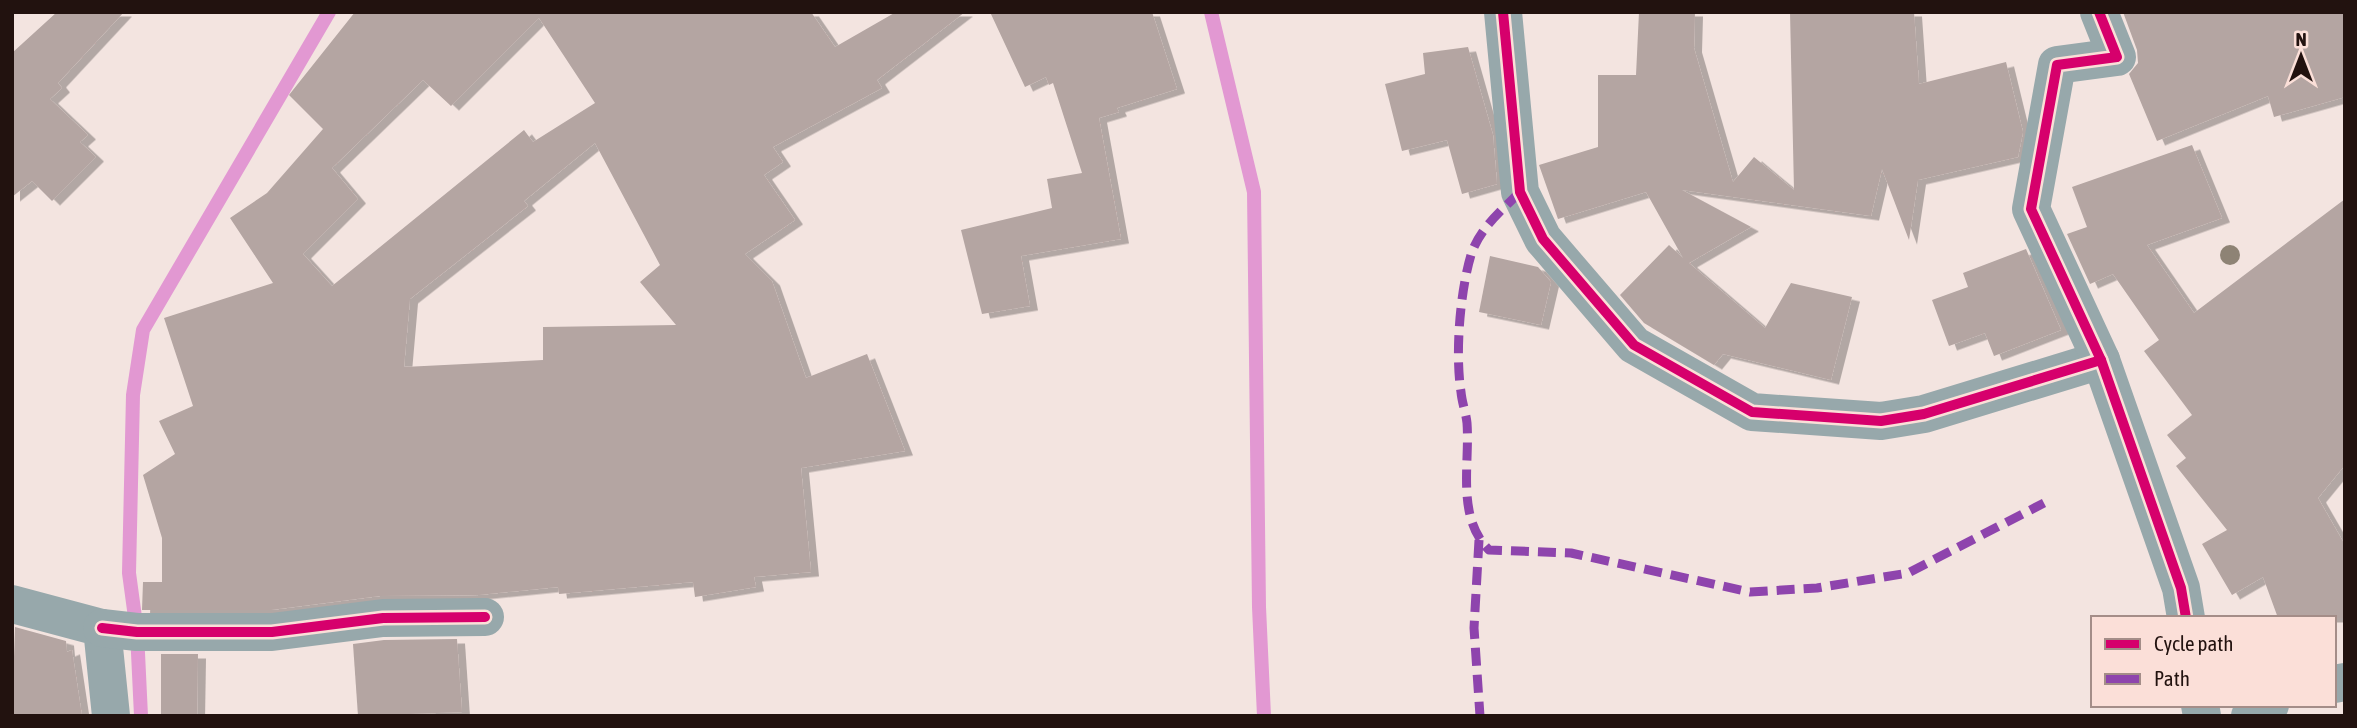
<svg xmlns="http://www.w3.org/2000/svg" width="2357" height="728" font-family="'Asap Condensed',sans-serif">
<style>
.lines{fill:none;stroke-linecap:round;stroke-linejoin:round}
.stream{stroke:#e298d2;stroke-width:14}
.building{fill:#b4a5a2;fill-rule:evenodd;filter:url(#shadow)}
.street{stroke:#97a8ab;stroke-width:38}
.quiet{stroke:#8e44ad;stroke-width:9;stroke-dasharray:18 9;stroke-linecap:butt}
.cycleway-casing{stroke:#fbdfd8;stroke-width:15}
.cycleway{stroke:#d6006c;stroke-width:10}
.tree{fill:#8e8375}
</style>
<defs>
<filter id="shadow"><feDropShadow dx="8" dy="4.5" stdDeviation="0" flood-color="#0004"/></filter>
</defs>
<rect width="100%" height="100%" fill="#f3e4e0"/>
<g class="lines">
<g class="stream">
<polyline points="1211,12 1254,192 1259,607 1264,716"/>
<polyline points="141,716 137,632 129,573 133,395 143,330 329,12"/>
</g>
</g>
<g class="building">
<polygon points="57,12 124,12 58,83 62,88 50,99 88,135 80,142 96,157 52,201 32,181 12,197 12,53"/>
<path d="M 355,12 L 811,12 L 835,47 L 896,12 L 965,12 L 877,80 L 882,88 L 773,147 L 783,162 L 764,175 L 795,220 L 745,254 L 772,281 L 806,378 L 867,354 L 905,451 L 801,468 L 811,572 L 754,577 L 756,587 L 695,597 L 693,582 L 559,594 L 558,587 L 479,595 L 380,596 L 271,610 L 142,610 L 143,582 L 162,582 L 162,538 L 143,475 L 175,454 L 159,421 L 193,406 L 164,318 L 273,283 L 230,218 L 267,193 L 323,129 L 289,95 ZM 539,18 L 595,103 L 533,142 L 524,130 L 332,286 L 303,254 L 358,199 L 332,168 L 423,80 L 451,106 ZM 595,143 L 660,265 L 640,282 L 676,325 L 543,327 L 543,360 L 404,367 L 410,299 L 528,206 L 524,201 Z"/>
<polygon points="990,12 1152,12 1177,89 1117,108 1119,112 1099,118 1121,239 1021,256 1030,306 982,314 961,230 1052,208 1047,179 1082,173 1053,83 1049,85 1046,77 1025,87"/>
<polygon points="1639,12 1695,12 1694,48 1733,182 1754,157 1794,190 1790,12 1914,12 1919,84 2006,62 2023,132 2018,157 1918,180 1909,240 1882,169 1871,216 1682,190 1751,227 1689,263 1765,328 1791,283 1852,297 1831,380 1723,354 1714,365 1644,323 1620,295 1669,245 1683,258 1646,192 1558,219 1539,165 1598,147 1598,75 1636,75"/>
<polygon points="2123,12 2345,12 2345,97 2274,117 2268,96 2157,141 2129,74 2138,63 2137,50"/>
<polygon points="1468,47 1493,135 1497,184 1462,194 1447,140 1402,151 1385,84 1425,74 1423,53"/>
<polygon points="2192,145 2222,218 2147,245 2194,313 2345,199 2345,465 2318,498 2345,545 2345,618 2278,618 2263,577 2232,595 2202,544 2227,530 2176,466 2186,458 2167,435 2192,415 2144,351 2159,340 2113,274 2090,284 2067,234 2087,227 2072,187"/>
<polygon points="2026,249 2061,330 1994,356 1985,333 1949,346 1932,300 1968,287 1963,273"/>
<polygon points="1490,256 1538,267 1551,282 1541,325 1479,312"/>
<polygon points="15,627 66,641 67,652 72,650 82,716 12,716"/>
<polygon points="457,639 462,712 358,716 353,644 384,640"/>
<polygon points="161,654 198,654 197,716 161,716"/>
</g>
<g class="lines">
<g class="street">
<polyline points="1503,12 1520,192 1543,239 1634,345 1752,412 1881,421 1924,414 2101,360"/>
<polyline points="2099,12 2117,57 2057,65 2031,209 2101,360 2181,588 2186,618"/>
<polyline points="12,604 102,628 111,716"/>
<polyline points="102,628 137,632 272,632 383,618 485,617"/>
<polyline points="2334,684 2345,682"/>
<polyline points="2200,705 2202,716"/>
<polyline points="2250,716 2270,705"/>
</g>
<g class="quiet">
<path d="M 1520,192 C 1501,211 1479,229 1471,255 C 1460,292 1455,353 1461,392 C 1462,403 1466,413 1467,423 C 1470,465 1456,517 1489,550 L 1571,553 L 1750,592 L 1817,588 L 1908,573 L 2044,503"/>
<polyline points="1479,540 1474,628 1480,716"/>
</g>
<defs>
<g id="cycleway">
<polyline points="1503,12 1520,192 1543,239 1634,345 1752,412 1881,421 1924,414 2101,360"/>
<polyline points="2099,12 2117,57 2057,65 2031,209 2101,360 2181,588 2186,618"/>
<polyline points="102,628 137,632 272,632 383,618 485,617"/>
</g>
</defs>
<use href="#cycleway" class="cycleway-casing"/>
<use href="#cycleway" class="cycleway"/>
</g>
<circle class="tree" cx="2230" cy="255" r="10"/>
<rect width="2357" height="728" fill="none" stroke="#22120f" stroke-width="28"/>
<rect x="2091" y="616" width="245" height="91" fill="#fbdfd8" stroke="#a48d88" stroke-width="2"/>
<rect x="2105" y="639" width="35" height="10" fill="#d6006c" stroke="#a48d88" stroke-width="2"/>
<text x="2154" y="651" font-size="21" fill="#22120f">Cycle path</text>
<rect x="2105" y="674" width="35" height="10" fill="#8e44ad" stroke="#a48d88" stroke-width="2"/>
<text x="2154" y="686" font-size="21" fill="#22120f">Path</text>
<g transform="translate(2301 56)" stroke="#fbdfd8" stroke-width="5" paint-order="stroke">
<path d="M0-5L12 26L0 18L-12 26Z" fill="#22120f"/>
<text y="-10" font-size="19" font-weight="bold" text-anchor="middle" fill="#22120f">N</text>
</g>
</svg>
